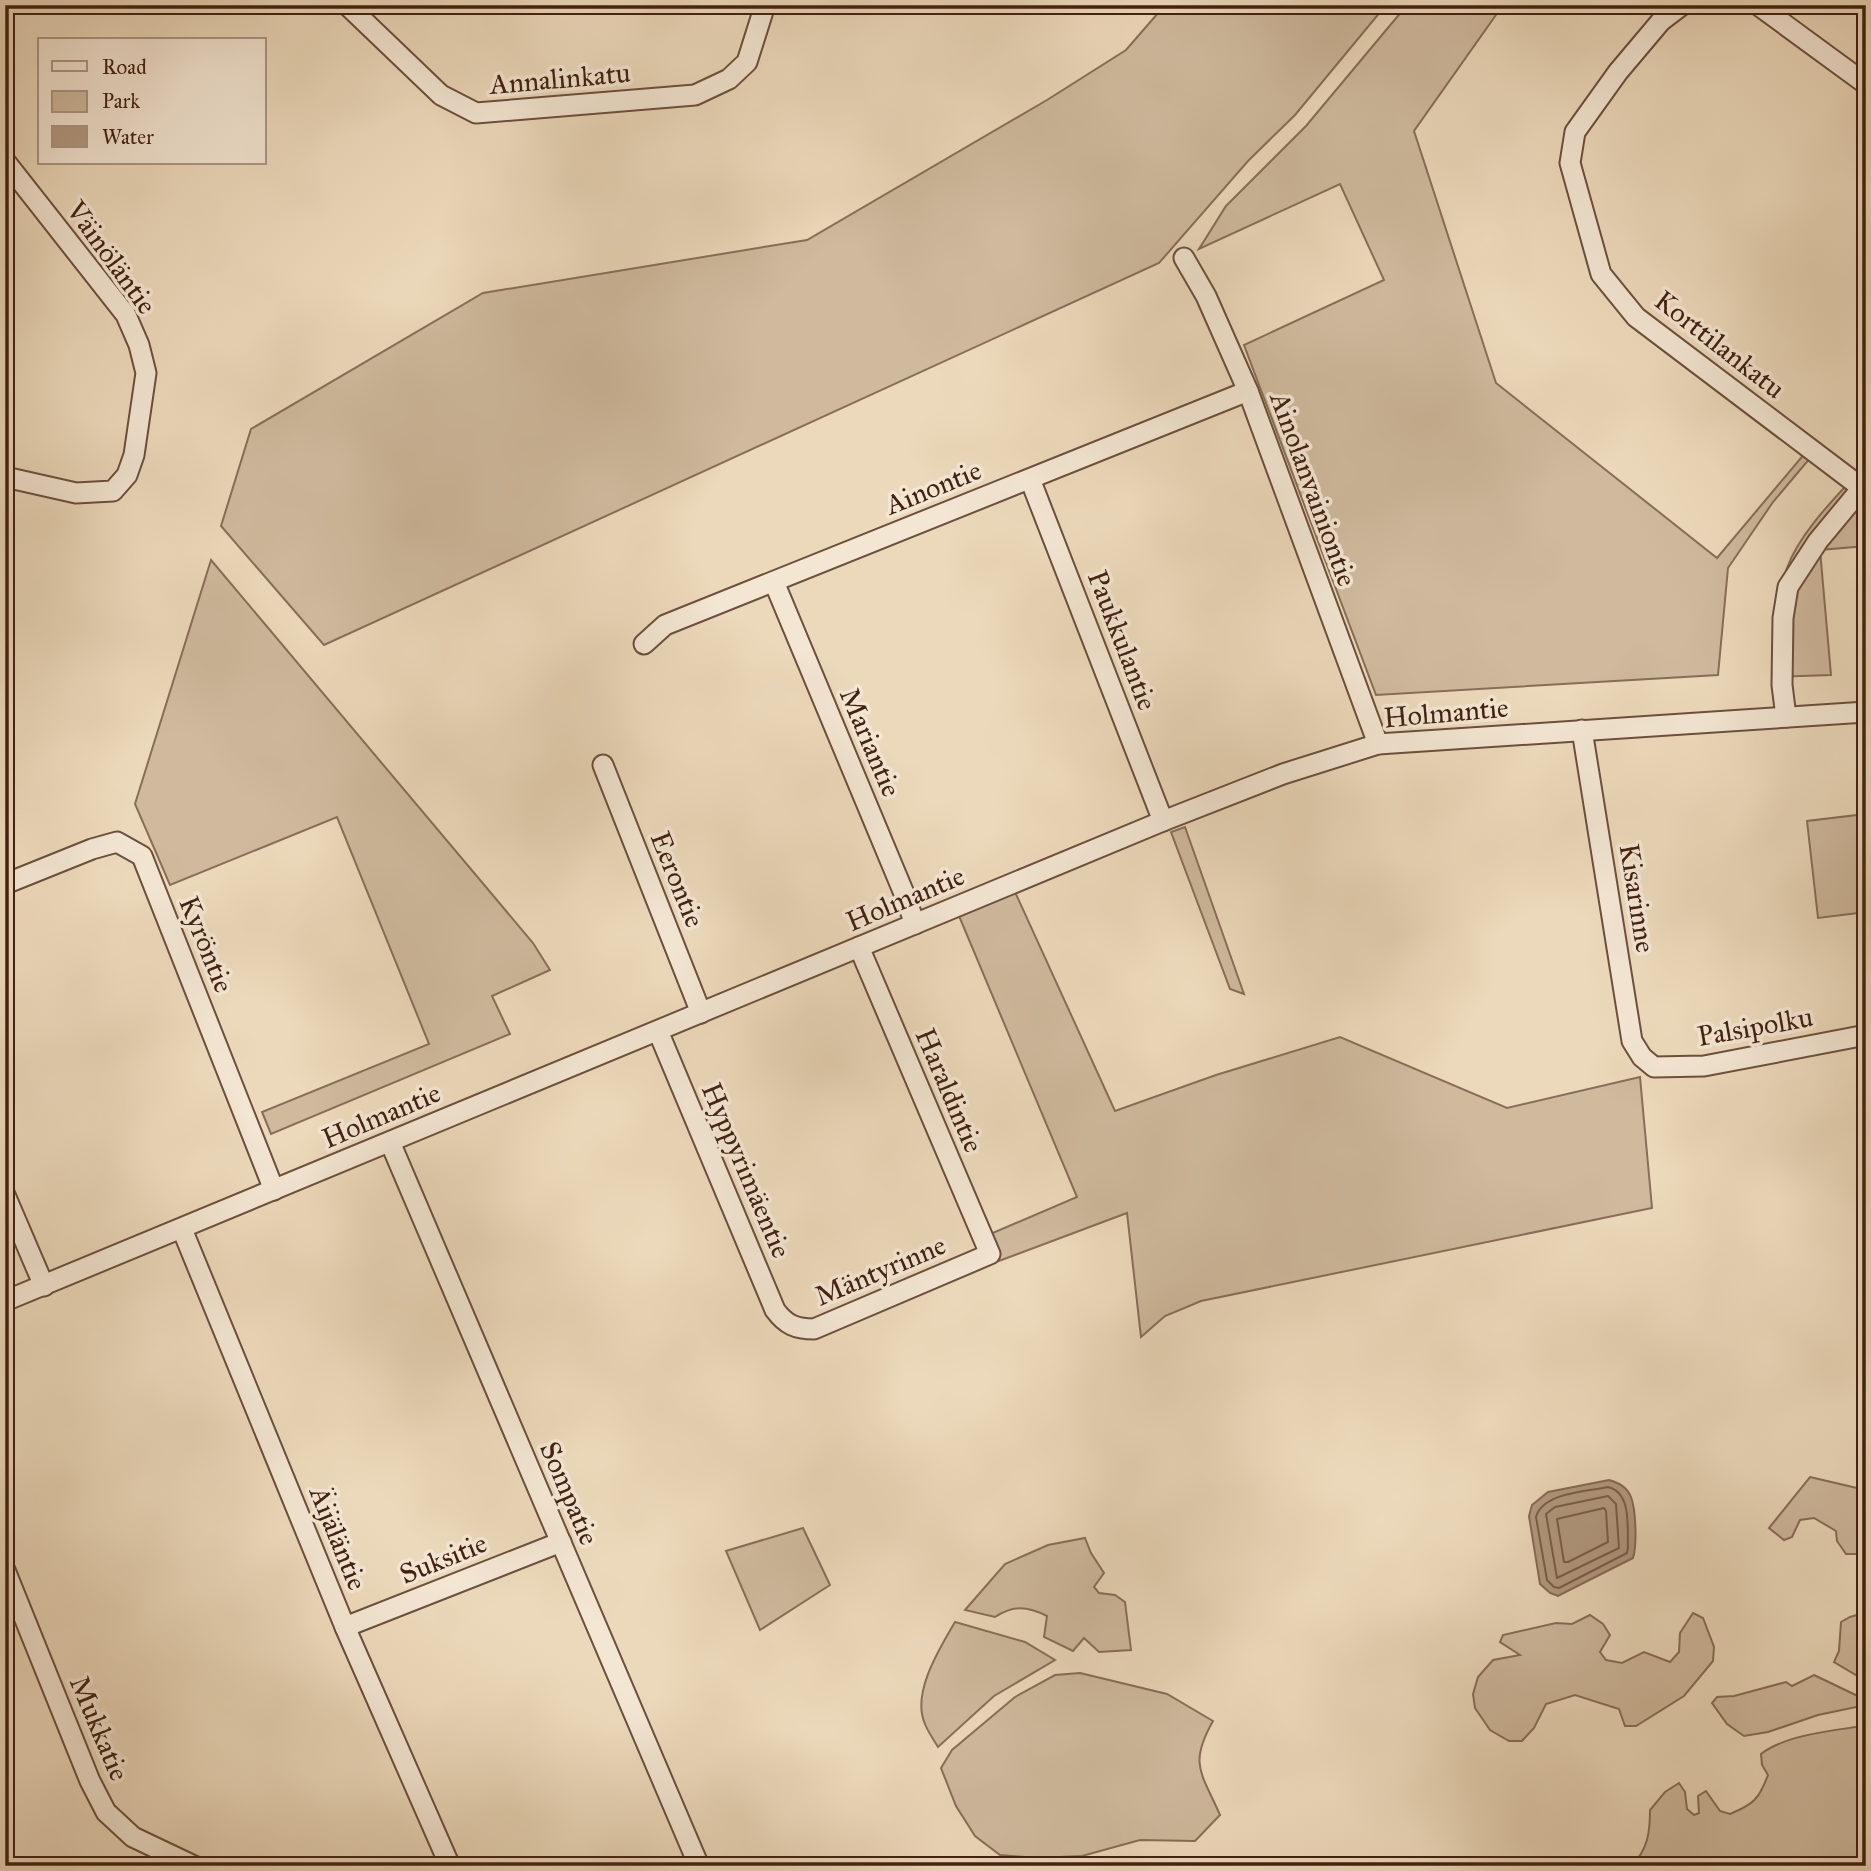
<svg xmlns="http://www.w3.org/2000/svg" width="1871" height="1871" font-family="'IM FELL Great Primer',serif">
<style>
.green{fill:#cfba9e;stroke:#886e58;stroke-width:2}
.water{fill:#b29a81;stroke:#856a54;stroke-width:2}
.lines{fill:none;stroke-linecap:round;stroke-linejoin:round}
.shore{stroke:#7a5e49;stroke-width:2}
.minor-casing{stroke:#6c4f3c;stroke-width:23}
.minor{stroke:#f3e6d3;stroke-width:19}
.labels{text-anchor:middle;stroke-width:7;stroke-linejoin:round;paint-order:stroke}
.street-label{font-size:28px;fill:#422111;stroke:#f3e6d3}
</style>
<rect width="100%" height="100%" fill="#ecd9bb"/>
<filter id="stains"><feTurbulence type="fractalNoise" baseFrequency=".00286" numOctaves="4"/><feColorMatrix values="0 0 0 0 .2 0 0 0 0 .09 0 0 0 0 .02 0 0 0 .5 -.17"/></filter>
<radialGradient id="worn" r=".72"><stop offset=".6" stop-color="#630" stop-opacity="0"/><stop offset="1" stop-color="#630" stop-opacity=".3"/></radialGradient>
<g class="green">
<polygon points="1165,5 1386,5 1295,115 1248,161 1159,263 324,645 221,526 251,429 483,293 807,240 1047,100 1126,50"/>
<polygon points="1407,5 1503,5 1414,131 1496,383 1717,558 1805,453 1811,457 1773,502 1728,568 1718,675 1376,695 1244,345 1384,280 1340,184 1199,249 1226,206 1306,126"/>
<path d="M 1866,464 L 1866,546 L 1820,550 L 1831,675 L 1773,677 C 1776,641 1775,603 1787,568 C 1800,531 1840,493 1866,464 Z"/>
<polygon points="211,560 533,943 550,970 492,996 510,1034 271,1134 262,1112 429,1044 337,817 170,885 135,804"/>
<polygon points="1866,814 1866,912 1818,918 1807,821"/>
<polygon points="1185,827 1244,994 1230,989 1171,832"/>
<polygon points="1015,892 1115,1111 1216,1075 1340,1037 1507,1108 1640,1077 1652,1208 1201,1301 1165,1316 1141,1337 1127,1213 999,1261 988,1235 1077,1197 959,916"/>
<polygon points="1810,1477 1861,1489 1866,1494 1866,1554 1846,1554 1837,1541 1836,1531 1814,1518 1800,1520 1792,1537 1784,1540 1769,1528"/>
<polygon points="803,1528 830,1585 760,1630 726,1551"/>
<path d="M 1085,1538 L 1091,1553 L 1104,1573 L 1094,1587 L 1099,1593 L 1115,1595 L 1125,1602 L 1131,1650 L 1099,1652 L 1084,1638 L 1073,1651 L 1044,1637 L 1047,1616 C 1027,1606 1014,1605 995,1617 L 965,1610 L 1005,1564 L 1048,1545 Z"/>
<polygon points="1866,1601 1866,1681 1834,1662 1839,1651 1841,1622 1850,1617 1864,1613"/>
<polygon points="1693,1613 1703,1618 1714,1647 1713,1661 1684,1696 1636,1726 1625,1726 1619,1709 1575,1695 1546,1704 1534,1728 1522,1741 1509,1741 1490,1730 1475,1708 1473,1694 1478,1677 1493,1660 1520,1655 1500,1642 1503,1635 1556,1623 1572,1624 1590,1615 1603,1624 1610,1635 1600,1652 1606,1660 1622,1663 1644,1652 1670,1662 1679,1652 1680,1633"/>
<path d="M 955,1622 L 1025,1642 L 1055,1660 L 994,1696 L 938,1747 C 934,1740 928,1732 925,1724 C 911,1693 940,1648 955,1622 Z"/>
<path d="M 1080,1673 L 1167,1694 L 1213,1721 C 1188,1765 1202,1773 1220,1815 L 1195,1841 L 1140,1840 L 1082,1856 L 1036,1858 L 1000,1855 L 975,1836 L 956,1806 L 941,1768 L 952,1750 L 1015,1697 L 1055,1675 Z"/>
<polygon points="1814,1675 1866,1700 1866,1705 1818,1715 1768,1732 1744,1736 1727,1724 1712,1703 1717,1697 1734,1696 1786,1682 1792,1686"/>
<path d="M 1856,1727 L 1866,1727 L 1866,1866 L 1631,1866 C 1648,1850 1650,1832 1650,1810 L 1665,1792 L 1679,1783 L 1685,1792 L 1687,1809 L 1694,1815 L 1699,1813 L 1698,1796 L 1706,1791 L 1720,1811 L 1730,1814 C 1754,1804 1759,1799 1768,1775 L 1762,1765 L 1761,1754 C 1784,1736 1828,1731 1856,1727 Z"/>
<polygon points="1213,1860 1237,1861 1249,1866 1170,1866 1166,1862"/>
</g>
<path class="water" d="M 1609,1480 C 1619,1483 1627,1487 1631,1497 C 1636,1510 1637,1545 1633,1558 L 1558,1596 L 1550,1593 L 1540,1584 L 1529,1516 L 1532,1505 L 1548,1492 Z"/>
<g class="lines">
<g class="shore">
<path d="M 1608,1487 C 1632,1493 1627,1527 1628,1547 L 1627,1553 L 1559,1588 L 1554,1587 L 1547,1580 L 1536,1517 C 1543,1492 1587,1492 1608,1487 Z"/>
<polygon points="1608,1496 1616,1504 1619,1548 1557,1578 1546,1514 1555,1507"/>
<polygon points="1604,1508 1606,1511 1608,1542 1568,1562 1564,1562 1557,1519"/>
</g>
<defs>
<g id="minor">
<polyline points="347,5 441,95 476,113 695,95 729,79 747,62 765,5"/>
<polyline points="1682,5 1661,21 1618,72 1575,132 1570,163 1601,274 1636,317 1862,488"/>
<polyline points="1758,5 1866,84"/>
<polyline points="5,161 126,315 139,345 146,373 134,455 127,475 113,491 76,493 5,477"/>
<polyline points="1184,258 1206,296 1248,391 1378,744"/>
<polyline points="1030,479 1163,821"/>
<polyline points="774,582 903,891 915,924"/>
<polyline points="644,644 665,625 1248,391"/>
<polyline points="1786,717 1782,685 1783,618 1788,587 1818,541 1866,483"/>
<polyline points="1582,730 1632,1041 1642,1057 1654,1067 1704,1066 1866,1035"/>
<polyline points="603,765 701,1013"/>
<polyline points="5,884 92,849 117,842 142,856 274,1190"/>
<path d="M 658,1031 L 775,1310 C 786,1325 796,1329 814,1329 L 990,1254 L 859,947"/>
<polyline points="390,1142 699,1866"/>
<polyline points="5,1195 44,1286"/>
<polyline points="182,1229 345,1627 450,1866"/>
<polyline points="5,1301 1163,821 1283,774 1378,744 1866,712"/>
<polyline points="5,1570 90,1781 106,1812 133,1837 194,1866"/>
<polyline points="345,1627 561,1542"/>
</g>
</defs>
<use href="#minor" class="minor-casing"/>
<use href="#minor" class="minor"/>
</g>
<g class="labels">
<g class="street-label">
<text transform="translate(560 78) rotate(-5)" y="10">Annalinkatu</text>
<text transform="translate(112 257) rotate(54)" y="10">Väinöläntie</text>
<text transform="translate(1720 344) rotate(38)" y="10">Korttilankatu</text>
<text transform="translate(933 487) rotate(-22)" y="10">Ainontie</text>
<text transform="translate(1314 489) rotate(70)" y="10">Ainolanvainiontie</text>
<text transform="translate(1123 640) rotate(69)" y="10">Paukkulantie</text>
<text transform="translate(1446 712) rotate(-5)" y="10">Holmantie</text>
<text transform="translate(871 742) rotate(67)" y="10">Mariantie</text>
<text transform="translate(678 879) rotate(68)" y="10">Eerontie</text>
<text transform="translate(905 898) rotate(-23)" y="10">Holmantie</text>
<text transform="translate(1638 898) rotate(81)" y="10">Kisarinne</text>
<text transform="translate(207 944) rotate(68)" y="10">Kyröntie</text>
<text transform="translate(1755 1026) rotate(-10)" y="10">Palsipolku</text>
<text transform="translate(950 1090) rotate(67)" y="10">Haraldintie</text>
<text transform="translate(381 1115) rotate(-23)" y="10">Holmantie</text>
<text transform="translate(747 1170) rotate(67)" y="10">Hyppyrimäentie</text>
<text transform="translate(880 1270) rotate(-23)" y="10">Mäntyrinne</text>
<text transform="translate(570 1493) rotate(67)" y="10">Sompatie</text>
<text transform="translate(339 1538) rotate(68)" y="10">Äijäläntie</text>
<text transform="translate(443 1558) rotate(-22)" y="10">Suksitie</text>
<text transform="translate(100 1728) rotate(67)" y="10">Mukkatie</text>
</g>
</g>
<rect width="1871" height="1871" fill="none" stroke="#ecd9bb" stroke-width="28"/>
<rect x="7" y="7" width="1857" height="1857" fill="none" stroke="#422111" stroke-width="3.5"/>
<rect x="14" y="14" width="1843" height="1843" fill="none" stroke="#422111" stroke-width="2"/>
<rect x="38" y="38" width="228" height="126" fill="#f3e6d3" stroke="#ac9785" stroke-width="2"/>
<rect x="52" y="61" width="35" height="10" fill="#f3e6d3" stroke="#ac9785" stroke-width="2"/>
<text x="102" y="74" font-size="21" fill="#422111">Road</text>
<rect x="52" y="91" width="35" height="21" fill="#cfba9e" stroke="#ac9785" stroke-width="2"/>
<text x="102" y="108" font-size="21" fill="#422111">Park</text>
<rect x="52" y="126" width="35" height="21" fill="#b29a81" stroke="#ac9785" stroke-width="2"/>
<text x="102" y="144" font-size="21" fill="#422111">Water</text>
<rect width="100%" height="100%" filter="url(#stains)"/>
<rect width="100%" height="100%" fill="url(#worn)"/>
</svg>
